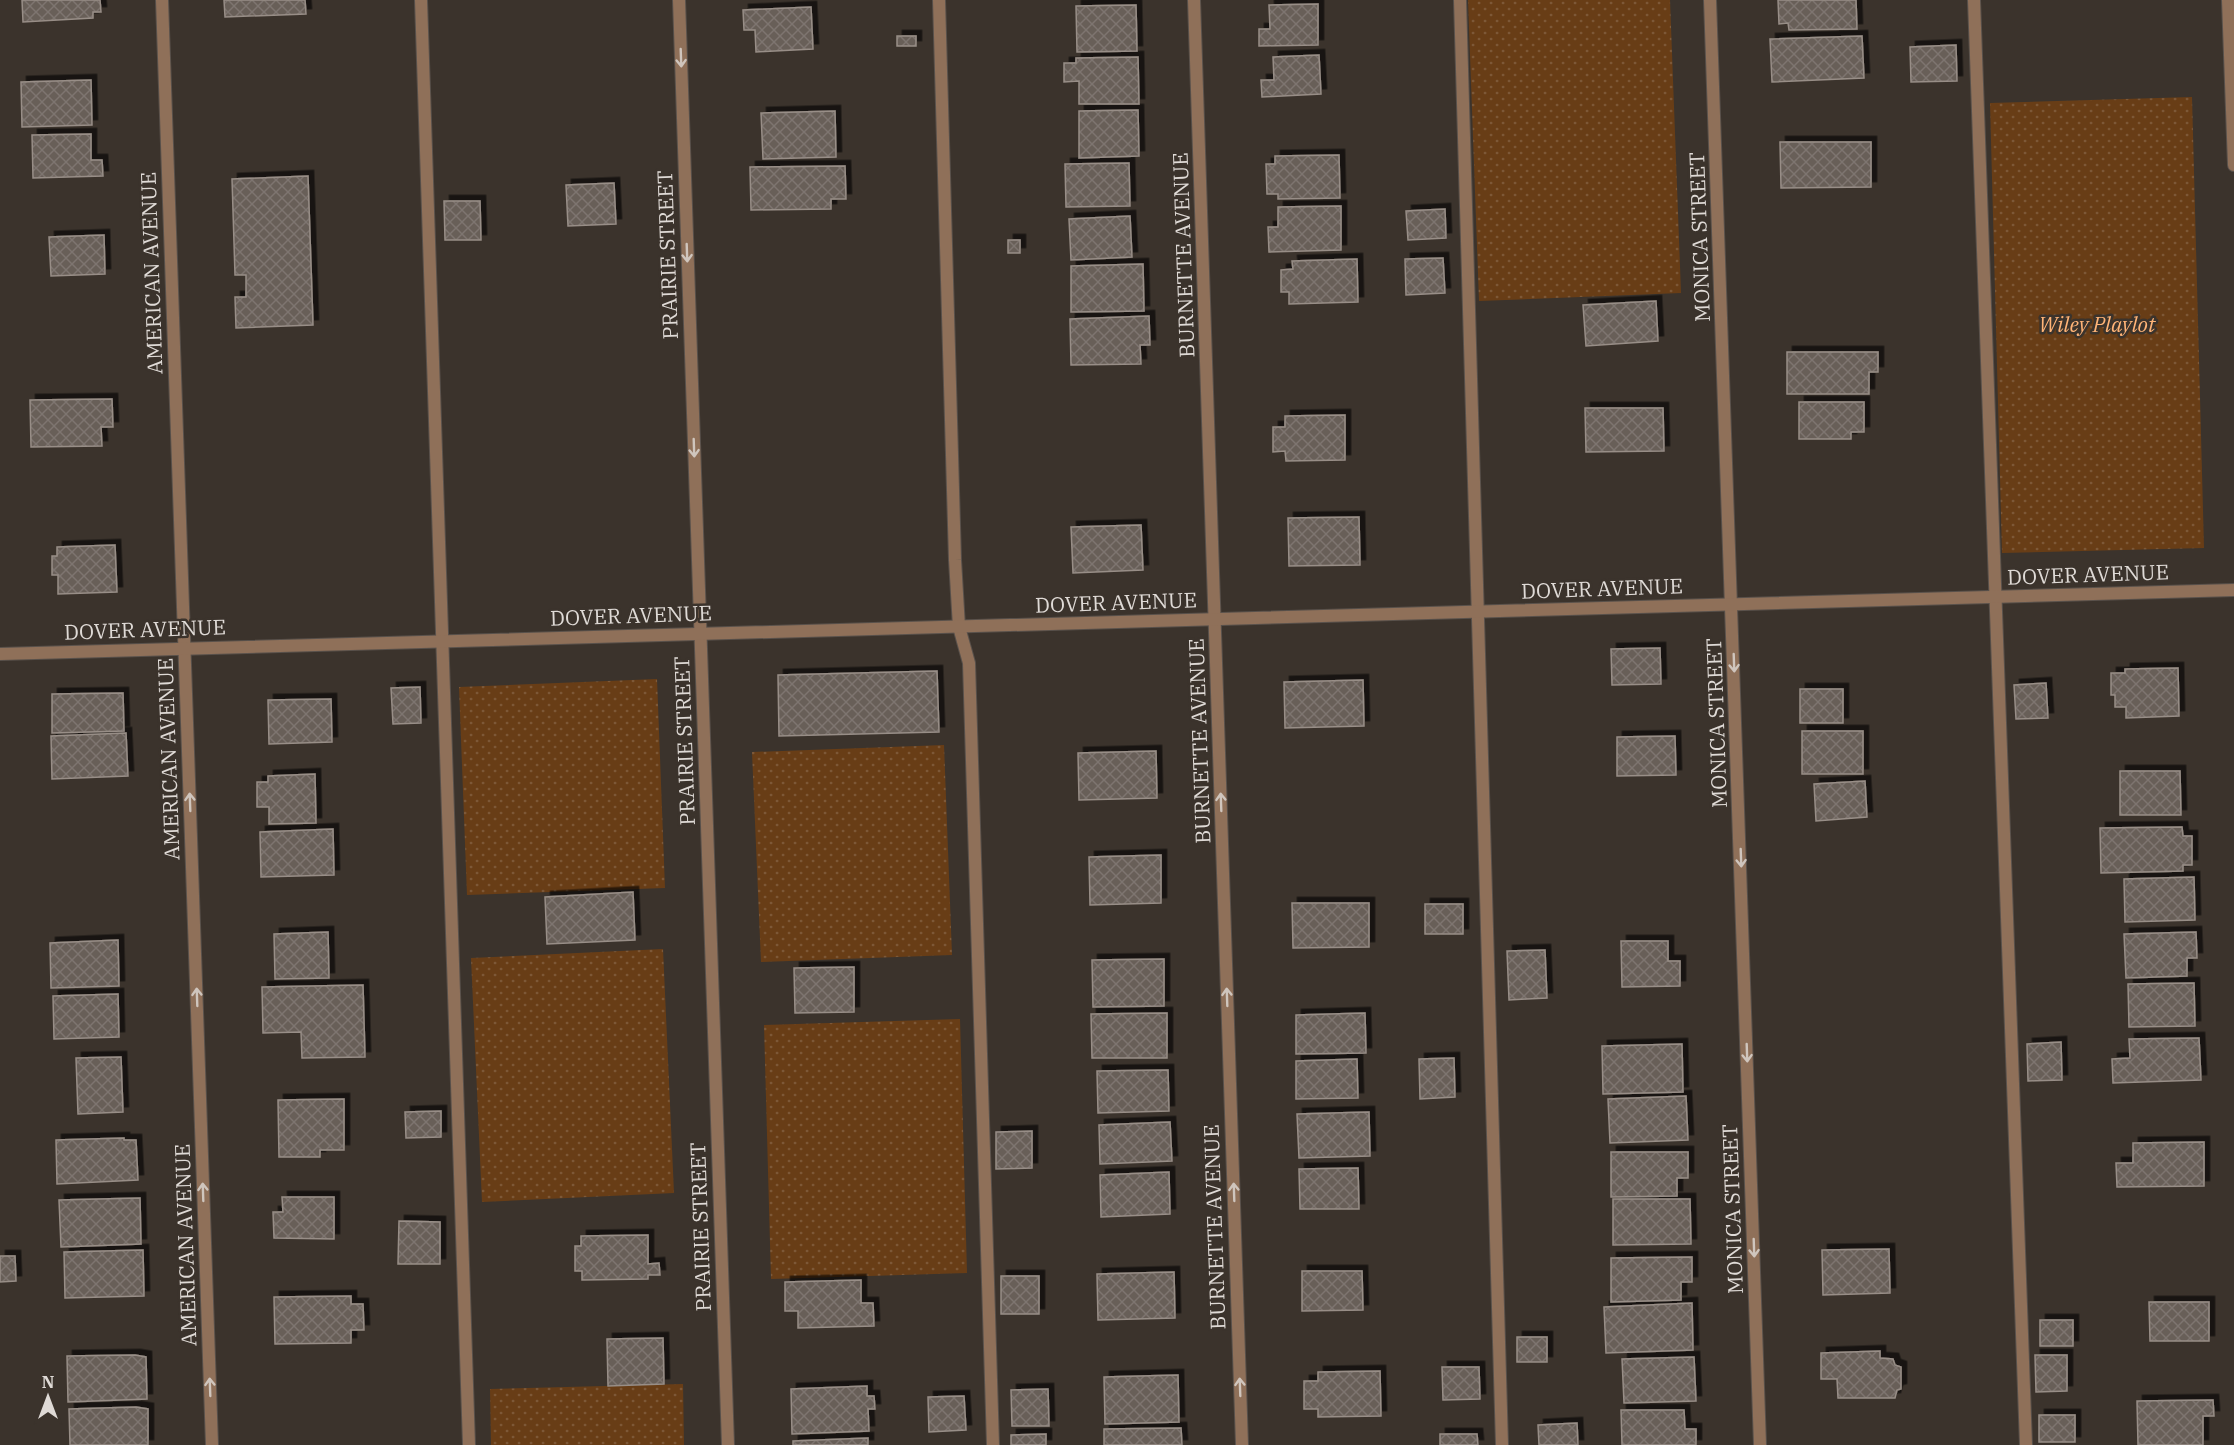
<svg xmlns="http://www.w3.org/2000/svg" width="2234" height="1445" font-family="'IBM Plex Serif',serif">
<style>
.grass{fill:url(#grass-dots)}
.building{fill:url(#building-cross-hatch);stroke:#988e87;stroke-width:1.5;filter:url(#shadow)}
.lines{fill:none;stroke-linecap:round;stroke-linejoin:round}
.service-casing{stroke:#59514b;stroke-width:14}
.minor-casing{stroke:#59514b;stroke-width:14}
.service{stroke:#8f7059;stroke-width:12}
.minor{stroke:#8f7059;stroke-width:12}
.oneway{stroke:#cfc5bd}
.labels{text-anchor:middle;stroke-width:5;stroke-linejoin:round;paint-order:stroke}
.street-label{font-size:21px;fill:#dfdad6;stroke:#3b332c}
.park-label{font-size:21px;font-style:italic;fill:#ffb477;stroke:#3b332c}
</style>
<defs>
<pattern id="grass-dots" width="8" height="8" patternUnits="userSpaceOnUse" patternTransform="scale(1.5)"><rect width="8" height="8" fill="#683d16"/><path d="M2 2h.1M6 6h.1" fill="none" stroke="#7d5837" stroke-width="1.8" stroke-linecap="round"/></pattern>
<pattern id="building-cross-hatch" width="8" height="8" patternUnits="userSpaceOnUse" patternTransform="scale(1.5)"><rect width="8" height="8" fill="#685f58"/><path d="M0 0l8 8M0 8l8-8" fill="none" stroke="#7d756f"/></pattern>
<filter id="shadow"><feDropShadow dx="5.5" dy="-5.5" stdDeviation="0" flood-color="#0009"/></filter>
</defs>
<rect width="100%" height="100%" fill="#3b332c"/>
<g class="grass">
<polygon points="1468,0 1670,0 1681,293 1479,301"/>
<polygon points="2192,97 2204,548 2002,553 1990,103"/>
<polygon points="657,679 665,888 467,895 459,687"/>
<polygon points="944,745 952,955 761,962 752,752"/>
<polygon points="663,949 674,1193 482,1202 471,958"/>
<polygon points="960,1019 967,1273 771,1279 764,1025"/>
<polygon points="683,1384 684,1445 491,1445 490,1389"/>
</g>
<g class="building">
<polygon points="22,0 100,0 101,12 93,12 93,18 23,22"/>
<polygon points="224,0 305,0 306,14 225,17"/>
<polygon points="1778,0 1856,0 1857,29 1789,30 1788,23 1779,24"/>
<polygon points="1318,4 1318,45 1259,46 1259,29 1270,29 1269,5"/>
<polygon points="1136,5 1137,51 1077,52 1076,6"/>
<polygon points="811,7 813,49 756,52 755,30 744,30 743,10"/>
<rect x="897" y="36" width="19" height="10"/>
<polygon points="1862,36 1864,78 1772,82 1770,39"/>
<polygon points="1956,45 1957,81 1911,82 1910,47"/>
<polygon points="1319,55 1321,94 1262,97 1261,80 1274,80 1273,57"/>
<polygon points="1138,57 1139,104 1079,104 1079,81 1064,82 1064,63 1076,63 1076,58"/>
<polygon points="91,80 92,125 22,127 21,82"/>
<polygon points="1138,110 1139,156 1079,158 1079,111"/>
<polygon points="835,111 836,157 763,159 761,113"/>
<polygon points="91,134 91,160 102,160 103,176 33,178 32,135"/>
<polygon points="1780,142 1871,142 1871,187 1781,188"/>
<polygon points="1339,155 1340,198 1278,199 1278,194 1267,194 1266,164 1275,164 1275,156"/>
<polygon points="1129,163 1130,206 1066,207 1065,164"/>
<polygon points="845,166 846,199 831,199 831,209 751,210 750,167"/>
<polygon points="308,176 313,325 236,328 235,297 246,297 246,275 235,275 232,179"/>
<polygon points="614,183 616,224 568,226 566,185"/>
<polygon points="444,201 480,201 481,240 445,240"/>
<polygon points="1341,206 1341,250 1269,252 1268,227 1278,227 1278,207"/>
<polygon points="1445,209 1446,238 1408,240 1406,211"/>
<polygon points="1130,216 1132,257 1071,260 1069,219"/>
<polygon points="104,235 105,274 51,276 49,237"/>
<rect x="1008" y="240" width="12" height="13"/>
<polygon points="1443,258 1445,293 1406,295 1405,259"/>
<polygon points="1357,259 1358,302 1289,304 1289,292 1281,292 1281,270 1293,269 1292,261"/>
<polygon points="1143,264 1144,311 1071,312 1071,266"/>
<polygon points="1656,301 1658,341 1586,346 1583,305"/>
<polygon points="1149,316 1150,345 1140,345 1141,364 1071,365 1070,319"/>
<polygon points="1787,352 1878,352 1878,372 1869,372 1869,394 1787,394"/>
<polygon points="112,399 113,427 101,427 102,446 31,447 30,400"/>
<polygon points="1799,402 1864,402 1864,432 1851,432 1851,439 1799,439"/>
<polygon points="1585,408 1663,408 1664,451 1586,452"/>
<polygon points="1345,415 1345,460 1286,461 1285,451 1273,452 1273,427 1285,427 1285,416"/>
<polygon points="1359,517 1360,565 1289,566 1288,518"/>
<polygon points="1141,525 1143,570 1073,573 1071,527"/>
<polygon points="115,545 117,592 58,594 58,575 52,575 52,556 57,556 57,547"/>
<polygon points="1660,648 1661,684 1612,685 1611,649"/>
<polygon points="2178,668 2179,716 2126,718 2126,707 2115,707 2115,695 2111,695 2111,673 2125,673 2125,669"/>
<polygon points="937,671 939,732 779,736 778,675"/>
<polygon points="1363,680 1364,726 1285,728 1284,682"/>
<polygon points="2046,683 2048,718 2016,719 2014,685"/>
<polygon points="420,687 421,723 393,724 391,688"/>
<rect x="1800" y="689" width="43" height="34"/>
<polygon points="123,693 124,731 52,733 52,694"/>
<polygon points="331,699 332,742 269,744 268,700"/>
<rect x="1802" y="731" width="61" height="43"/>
<polygon points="126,733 128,776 52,779 51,736"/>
<polygon points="1675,736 1676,775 1617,776 1617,737"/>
<polygon points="1156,751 1157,798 1079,800 1078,753"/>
<polygon points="2120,771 2180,771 2181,815 2120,815"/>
<polygon points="315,774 316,823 269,824 269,807 257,807 257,782 268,782 268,776"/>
<polygon points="1865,781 1867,817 1816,821 1814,784"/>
<polygon points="2182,827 2183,836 2192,836 2192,865 2183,865 2183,871 2101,873 2100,828"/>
<polygon points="333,829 334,875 261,877 260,832"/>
<polygon points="1161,855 1161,903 1090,905 1089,857"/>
<polygon points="2194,877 2195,920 2125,922 2124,879"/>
<polygon points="633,892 635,940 547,944 545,897"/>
<polygon points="1292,903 1369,903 1369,947 1293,948"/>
<rect x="1425" y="904" width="38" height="30"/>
<polygon points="328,932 329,978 275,979 274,934"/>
<polygon points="2196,932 2197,958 2187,958 2187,976 2126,978 2124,934"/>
<polygon points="118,940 119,986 51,988 50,943"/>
<polygon points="1621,941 1668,941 1668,961 1680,961 1680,986 1622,987"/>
<polygon points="1545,950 1547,998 1509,1000 1507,951"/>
<polygon points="1164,959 1164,1006 1093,1007 1092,960"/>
<polygon points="854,967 854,1012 795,1013 794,968"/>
<polygon points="2194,983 2195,1026 2129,1027 2128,984"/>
<polygon points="363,985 365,1057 302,1058 301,1032 263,1033 262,987"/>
<polygon points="118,994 119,1037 54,1039 53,996"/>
<polygon points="1167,1013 1167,1058 1092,1058 1091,1014"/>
<polygon points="1365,1013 1366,1053 1296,1054 1296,1015"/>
<polygon points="2199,1038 2201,1080 2113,1083 2112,1059 2130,1058 2129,1039"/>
<polygon points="2061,1042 2062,1080 2028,1081 2027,1044"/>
<polygon points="1682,1044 1683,1092 1603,1094 1602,1046"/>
<polygon points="121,1057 123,1112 78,1114 76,1058"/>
<polygon points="1454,1058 1455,1097 1420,1099 1419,1059"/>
<polygon points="1357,1059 1358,1098 1296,1099 1296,1061"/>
<polygon points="1168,1070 1169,1111 1098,1113 1097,1071"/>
<polygon points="1686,1096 1688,1140 1610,1143 1608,1099"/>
<polygon points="344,1099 344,1150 320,1150 320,1157 279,1157 278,1100"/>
<polygon points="441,1111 441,1137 406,1138 405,1112"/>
<polygon points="1369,1112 1370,1156 1299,1158 1297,1114"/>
<polygon points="1170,1122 1172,1161 1100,1164 1099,1125"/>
<polygon points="1032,1131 1032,1168 996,1169 996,1132"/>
<polygon points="124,1138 124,1140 136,1140 138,1180 57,1184 56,1140"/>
<polygon points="2204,1142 2204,1186 2117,1187 2116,1163 2133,1163 2133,1143"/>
<polygon points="1611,1152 1688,1152 1688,1178 1677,1178 1677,1196 1611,1197"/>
<polygon points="1358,1168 1359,1209 1300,1209 1299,1169"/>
<polygon points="1169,1172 1170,1214 1101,1217 1100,1175"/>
<polygon points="282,1197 334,1197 334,1239 274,1238 273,1212 283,1212"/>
<polygon points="140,1198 141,1244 61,1247 59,1200"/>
<polygon points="1613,1199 1690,1199 1691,1244 1613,1245"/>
<polygon points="399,1221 440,1222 440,1264 398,1264"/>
<polygon points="648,1235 648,1264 659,1263 660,1275 648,1275 648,1279 582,1280 582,1271 575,1271 575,1246 581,1246 581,1236"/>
<polygon points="1889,1249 1890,1293 1823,1295 1822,1250"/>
<polygon points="143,1250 144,1296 65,1298 64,1252"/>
<polygon points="0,1256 15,1256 16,1281 0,1282"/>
<polygon points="1692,1257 1692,1282 1681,1282 1681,1300 1611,1302 1611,1258"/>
<polygon points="1302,1271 1362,1271 1363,1310 1302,1311"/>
<polygon points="1174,1272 1175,1318 1098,1320 1097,1274"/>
<rect x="1001" y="1276" width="38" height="38"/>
<polygon points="861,1280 861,1303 873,1303 874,1326 798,1328 798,1311 785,1311 785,1282"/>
<polygon points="351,1296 351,1304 363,1304 364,1330 351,1330 351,1343 275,1344 274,1297"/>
<polygon points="2149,1302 2209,1302 2209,1341 2150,1341"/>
<polygon points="1692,1303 1693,1350 1606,1353 1604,1307"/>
<rect x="2040" y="1320" width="33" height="26"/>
<rect x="1517" y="1337" width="30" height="25"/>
<polygon points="663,1338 664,1384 608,1386 607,1339"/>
<polygon points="1880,1351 1880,1358 1893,1359 1895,1365 1901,1367 1901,1389 1897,1390 1895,1398 1838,1398 1837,1379 1821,1379 1821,1353"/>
<polygon points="135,1355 146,1357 147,1399 68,1402 67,1356"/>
<polygon points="2035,1355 2067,1355 2067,1391 2036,1392"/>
<polygon points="1694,1357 1696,1401 1624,1403 1622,1359"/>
<polygon points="1442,1367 1479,1367 1480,1399 1443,1400"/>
<polygon points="1380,1371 1381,1416 1318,1417 1318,1409 1304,1409 1304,1381 1318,1381 1318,1372"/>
<polygon points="1178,1375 1179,1422 1105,1424 1104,1377"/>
<polygon points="867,1386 867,1396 874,1396 875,1409 868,1409 869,1431 792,1434 791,1389"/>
<polygon points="1048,1389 1049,1426 1012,1426 1011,1390"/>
<polygon points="964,1396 966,1430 929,1432 928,1397"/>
<polygon points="2213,1400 2214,1416 2203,1416 2203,1445 2138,1445 2137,1401"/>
<polygon points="136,1407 148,1409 148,1445 70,1445 69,1409"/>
<polygon points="1621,1410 1684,1410 1685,1429 1696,1429 1696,1445 1622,1445"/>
<rect x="2039" y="1415" width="36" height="27"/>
<polygon points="1577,1423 1578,1445 1539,1445 1538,1425"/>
<polygon points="1181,1428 1182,1445 1104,1445 1104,1429"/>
<polygon points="1046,1434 1046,1445 1011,1445 1011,1435"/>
<polygon points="1440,1434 1477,1434 1478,1445 1440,1445"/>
<polygon points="868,1438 868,1445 793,1445 793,1441"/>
</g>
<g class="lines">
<defs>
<g id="service">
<polyline points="421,0 469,1445"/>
<polyline points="939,0 955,560 959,627 969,663 993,1445"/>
<polyline points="1460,0 1502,1445"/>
<polyline points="1974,0 2026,1445"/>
</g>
<g id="minor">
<polyline points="162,0 212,1445"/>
<polyline points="679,0 728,1445"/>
<polyline points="1194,0 1242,1445"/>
<polyline points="1710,0 1760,1445"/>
<polyline points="2228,0 2234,165"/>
<polyline points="0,654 2234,590"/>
</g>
</defs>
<use href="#service" class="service-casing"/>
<use href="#minor" class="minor-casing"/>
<use href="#service" class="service"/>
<use href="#minor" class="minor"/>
</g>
<defs><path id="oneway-shaft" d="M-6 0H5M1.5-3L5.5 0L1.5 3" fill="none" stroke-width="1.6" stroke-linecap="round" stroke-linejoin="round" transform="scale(1.5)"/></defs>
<g class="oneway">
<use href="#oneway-shaft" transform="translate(681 58) rotate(88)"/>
<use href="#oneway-shaft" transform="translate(687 253) rotate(88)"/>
<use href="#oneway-shaft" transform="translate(694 448) rotate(88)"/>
<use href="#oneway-shaft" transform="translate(1734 663) rotate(88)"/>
<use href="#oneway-shaft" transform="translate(190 802) rotate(-92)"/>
<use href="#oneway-shaft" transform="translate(1221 802) rotate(-92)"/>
<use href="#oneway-shaft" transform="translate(1741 858) rotate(88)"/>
<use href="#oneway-shaft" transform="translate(197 997) rotate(-92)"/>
<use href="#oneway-shaft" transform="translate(1227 997) rotate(-92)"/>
<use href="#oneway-shaft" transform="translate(1747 1053) rotate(88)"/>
<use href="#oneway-shaft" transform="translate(203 1192) rotate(-92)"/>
<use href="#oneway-shaft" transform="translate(1234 1192) rotate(-92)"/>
<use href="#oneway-shaft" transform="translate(1754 1248) rotate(88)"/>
<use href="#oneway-shaft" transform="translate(210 1387) rotate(-92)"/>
<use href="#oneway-shaft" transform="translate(1240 1387) rotate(-92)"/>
</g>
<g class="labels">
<g class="street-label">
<text transform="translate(1700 237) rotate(-92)" y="7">MONICA STREET</text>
<text transform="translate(668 255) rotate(-92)" y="7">PRAIRIE STREET</text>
<text transform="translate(1184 255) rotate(-92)" y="7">BURNETTE AVENUE</text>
<text transform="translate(152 273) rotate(-92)" y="7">AMERICAN AVENUE</text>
<text transform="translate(2088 575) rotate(-2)" y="7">DOVER AVENUE</text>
<text transform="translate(1602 589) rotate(-2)" y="7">DOVER AVENUE</text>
<text transform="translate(1116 603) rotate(-2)" y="7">DOVER AVENUE</text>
<text transform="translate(631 616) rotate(-2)" y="7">DOVER AVENUE</text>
<text transform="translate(145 630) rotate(-2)" y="7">DOVER AVENUE</text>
<text transform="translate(1717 723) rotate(-92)" y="7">MONICA STREET</text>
<text transform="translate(685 741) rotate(-92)" y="7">PRAIRIE STREET</text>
<text transform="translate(1200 741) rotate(-92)" y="7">BURNETTE AVENUE</text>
<text transform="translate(169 759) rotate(-92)" y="7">AMERICAN AVENUE</text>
<text transform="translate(1733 1209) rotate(-92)" y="7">MONICA STREET</text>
<text transform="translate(701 1227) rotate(-92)" y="7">PRAIRIE STREET</text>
<text transform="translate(1215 1227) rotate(-92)" y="7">BURNETTE AVENUE</text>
<text transform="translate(186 1245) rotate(-92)" y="7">AMERICAN AVENUE</text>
</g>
<g class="park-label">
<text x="2097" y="332">Wiley Playlot</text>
</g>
</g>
<g transform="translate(48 1397)" stroke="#3b332c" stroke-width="4.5" paint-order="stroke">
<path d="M0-4.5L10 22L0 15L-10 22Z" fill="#dfdad6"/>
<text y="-9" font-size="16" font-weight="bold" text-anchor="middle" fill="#dfdad6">N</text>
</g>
</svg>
